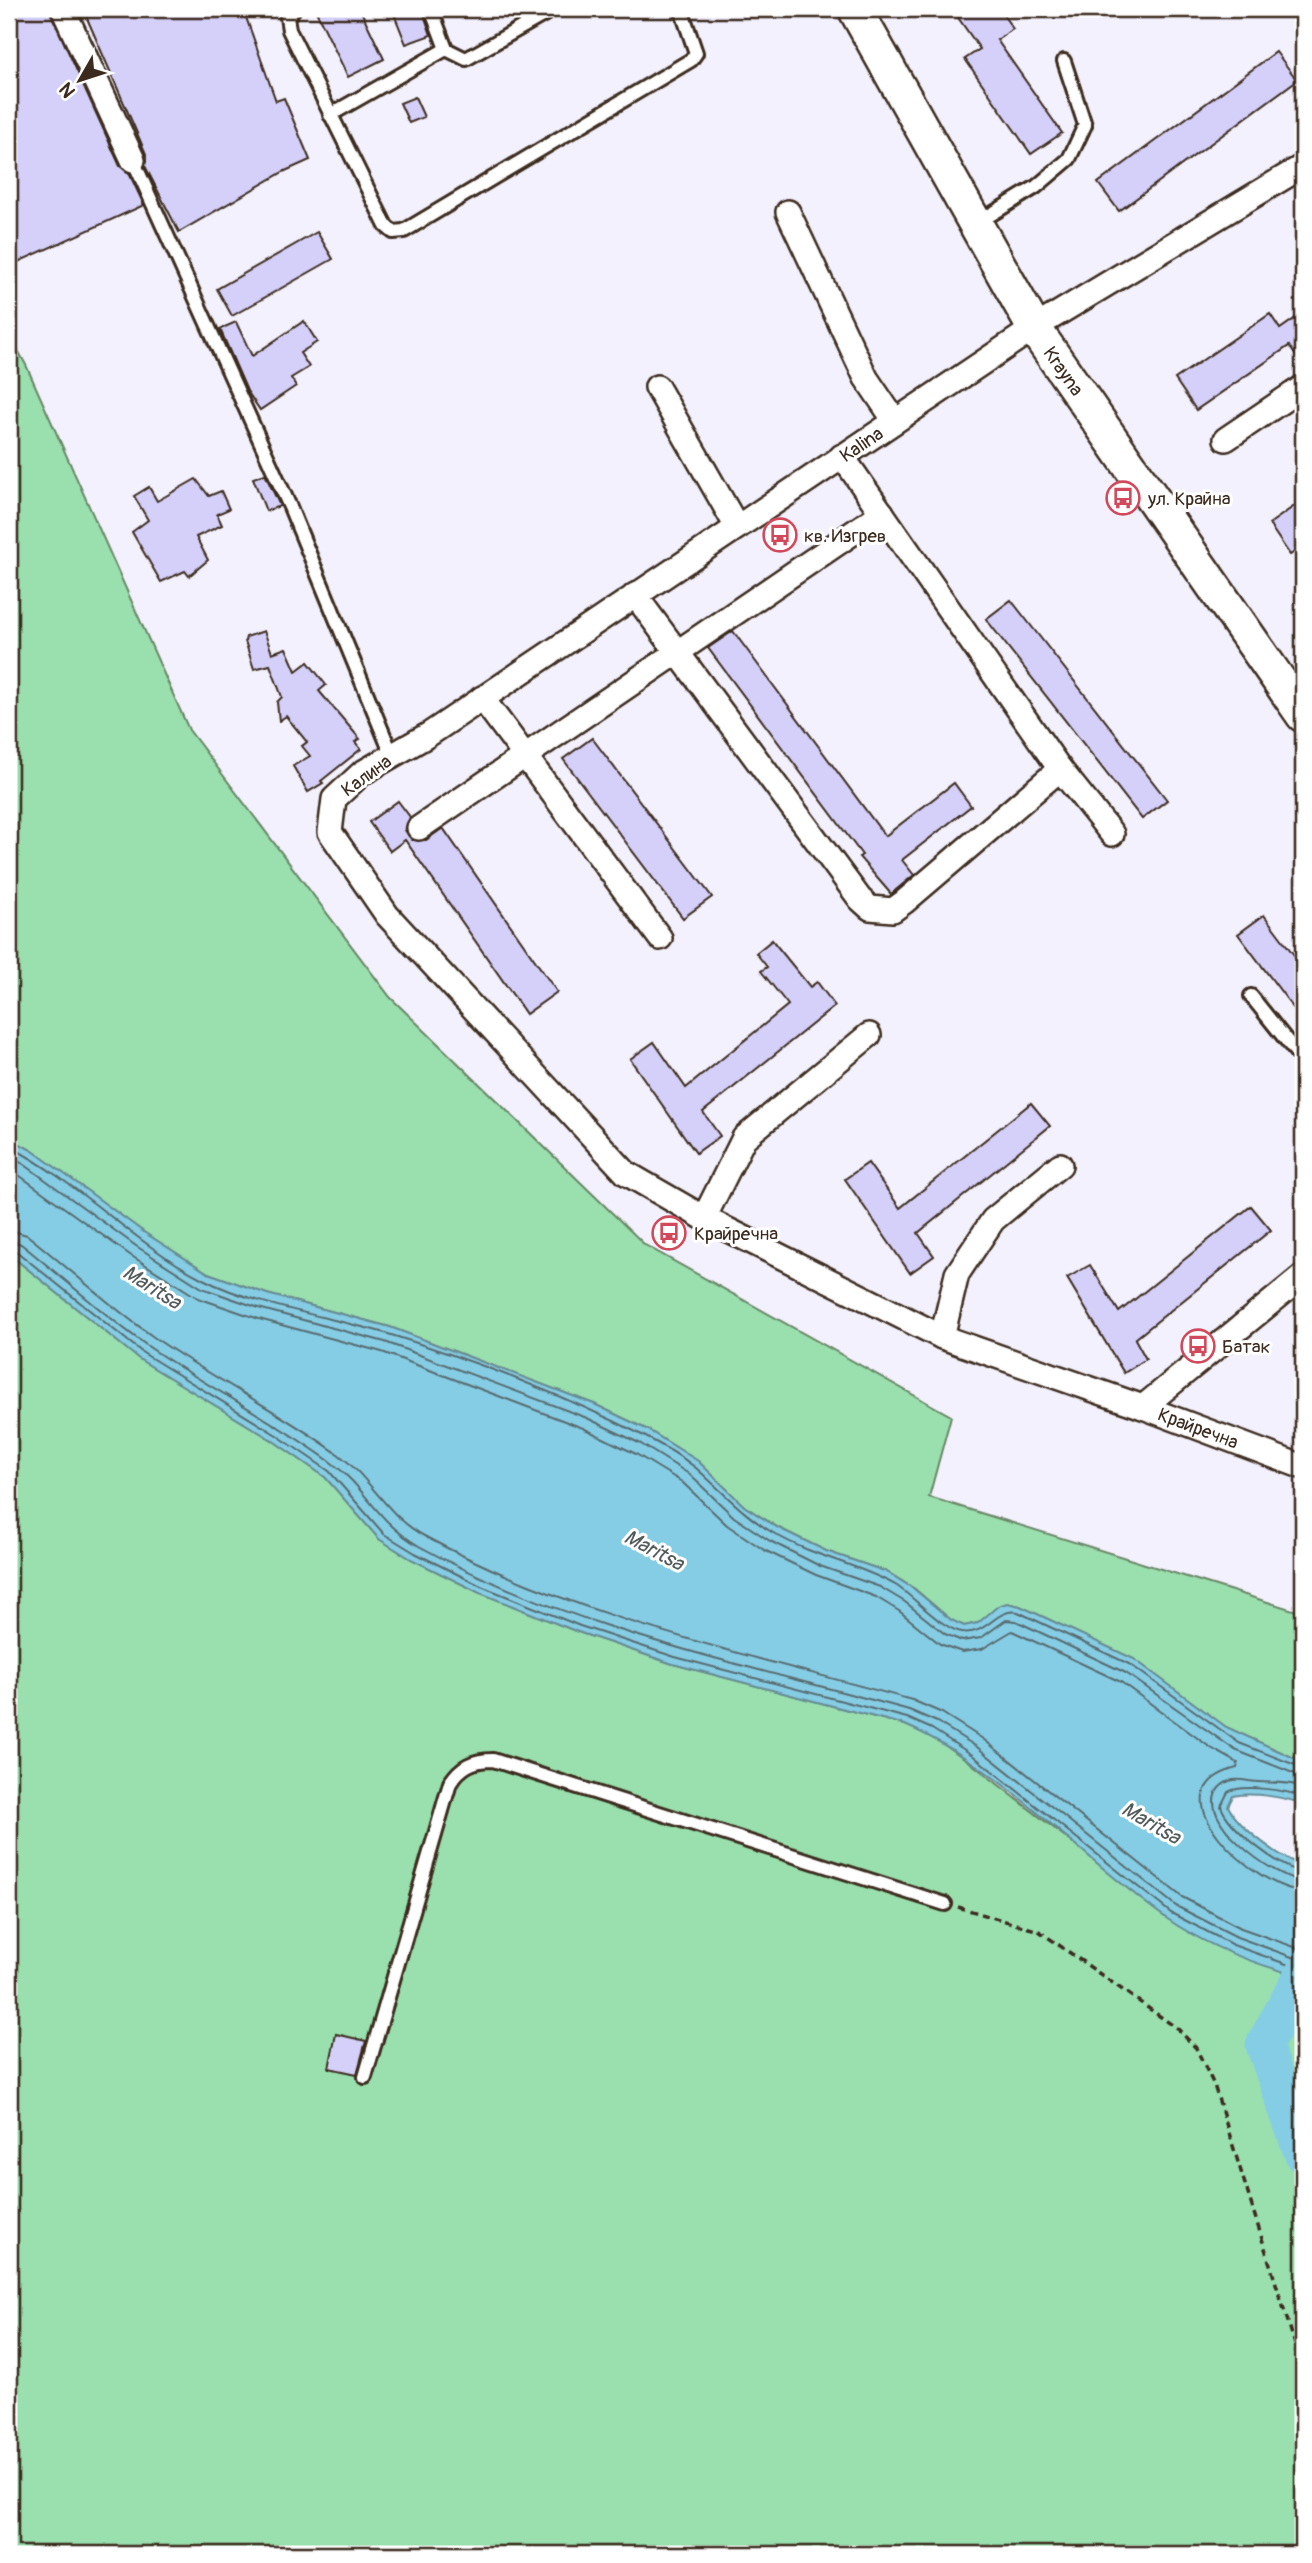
<svg xmlns="http://www.w3.org/2000/svg" width="1312" height="2563" font-family="Pangolin,sans-serif">
<style>
.green{fill:#99e0ae;stroke:#6a8566;stroke-width:2}
.water{fill:#85cde5;stroke:#678c95;stroke-width:2}
.lines{fill:none;stroke-linecap:round;stroke-linejoin:round}
.shore{stroke:#596b6e;stroke-width:2}
.river{stroke:#85cde5;stroke-width:37}
.building{fill:#d4d0f9;stroke:#3b2a1e;stroke-width:2}
.lane-casing{stroke:#3b2a1e;stroke-width:18}
.street-casing{stroke:#3b2a1e;stroke-width:28}
.secondary-casing{stroke:#3b2a1e;stroke-width:38}
.path{stroke:#3b2a1e;stroke-width:3.5;stroke-dasharray:7 5;stroke-linecap:butt}
.lane{stroke:#fff;stroke-width:12}
.street{stroke:#fff;stroke-width:23}
.secondary{stroke:#fff;stroke-width:33}
.labels{text-anchor:middle;stroke-width:6;stroke-linejoin:round;paint-order:stroke}
.street-label{font-size:19px;fill:#3b2a1e;stroke:#fff}
.poi-label{font-size:19px;fill:#3b2a1e;stroke:#fff;text-anchor:start}
.water-label{font-size:21px;font-style:italic;fill:#515b5a;stroke:#fff}
</style>
<rect width="100%" height="100%" fill="#f2f1fd"/>
<filter id="ink" filterUnits="userSpaceOnUse"><feTurbulence type="fractalNoise" baseFrequency=".0143" numOctaves="2"/><feDisplacementMap in="SourceGraphic" scale="14" xChannelSelector="R" yChannelSelector="G"/><feConvolveMatrix kernelMatrix="1 2 1 2 8 2 1 2 1" color-interpolation-filters="sRGB"/></filter>
<g filter="url(#ink)">
<g class="green">
<polygon points="9,334 26,365 189,730 390,997 645,1245 951,1416 929,1497 1303,1613 1303,1762 1226,1727 1134,1659 1020,1606 1007,1603 978,1623 964,1626 951,1620 915,1589 887,1572 826,1551 779,1528 744,1506 698,1461 648,1430 594,1404 390,1327 267,1294 208,1273 145,1233 33,1151 9,1138"/>
<polygon points="9,1254 139,1359 272,1440 325,1477 379,1539 411,1559 478,1592 578,1632 673,1664 905,1725 929,1735 967,1760 1110,1872 1230,1952 1303,1977 1303,2554 9,2554"/>
</g>
<path class="water" d="M 9,1138 L 33,1151 L 145,1233 L 208,1273 L 267,1294 L 390,1327 L 594,1404 L 648,1430 L 698,1461 L 744,1506 L 778,1528 L 826,1551 L 887,1572 L 914,1589 L 951,1620 L 964,1626 L 978,1623 L 998,1606 L 1007,1603 L 1020,1606 L 1134,1659 L 1226,1727 L 1303,1762 L 1303,1804 C 1284,1797 1253,1792 1233,1796 L 1228,1806 C 1238,1827 1281,1859 1303,1865 L 1303,1977 C 1257,1965 1206,1946 1166,1918 C 1081,1858 1001,1766 905,1725 L 673,1664 L 578,1632 L 478,1592 L 411,1559 L 379,1539 L 325,1477 L 272,1440 L 139,1359 L 9,1254 Z"/>
<g class="lines">
<g class="shore">
<path d="M 9,1146 C 78,1182 133,1243 203,1279 C 253,1305 330,1317 385,1333 C 468,1358 566,1396 642,1435 C 660,1444 681,1456 696,1468 C 723,1492 744,1516 775,1534 C 814,1557 859,1564 897,1586 C 915,1598 942,1629 962,1632 C 987,1636 995,1608 1018,1612 L 1131,1665 L 1239,1743 L 1303,1768"/>
<polyline points="9,1156 25,1165 136,1246 202,1288 262,1309 385,1342 587,1418 641,1444 689,1474 734,1517 770,1541 820,1566 880,1587 905,1602 945,1634 962,1641 981,1638 1006,1620 1016,1621 1126,1673 1235,1750 1303,1777"/>
<path d="M 9,1168 L 130,1255 L 198,1298 L 259,1319 L 382,1352 L 583,1428 L 636,1454 L 682,1482 L 727,1525 L 764,1550 L 816,1575 L 876,1597 L 899,1611 L 940,1644 L 962,1652 L 982,1649 L 1012,1631 L 1121,1682 L 1211,1748 L 1238,1763 L 1237,1768 C 1147,1791 1257,1890 1303,1891"/>
<path d="M 9,1230 L 27,1235 C 70,1269 110,1307 155,1338 C 214,1379 279,1411 338,1454 C 372,1479 386,1516 426,1537 C 578,1619 747,1654 912,1700 L 942,1713 L 983,1739 L 1182,1897 L 1241,1928 L 1303,1950"/>
<path d="M 9,1240 L 21,1244 C 64,1278 104,1316 149,1347 C 209,1388 274,1420 332,1463 C 366,1488 377,1522 419,1546 C 571,1630 744,1664 909,1710 L 937,1722 L 977,1747 L 1176,1906 L 1237,1937 L 1303,1961"/>
<polyline points="9,1249 16,1251 143,1353 275,1434 329,1471 384,1534 415,1553 481,1586 580,1626 675,1657 907,1718 932,1729 971,1754 1171,1913 1233,1945 1303,1970"/>
<path d="M 1303,1787 C 1285,1780 1268,1784 1249,1781 C 1238,1779 1228,1778 1219,1788 C 1193,1819 1275,1879 1303,1881"/>
<path d="M 1303,1797 C 1287,1790 1242,1784 1228,1792 L 1221,1806 C 1228,1828 1280,1869 1303,1872"/>
</g>
<polyline class="river" points="1303,1974 1264,2045 1303,2155"/>
</g>
<g class="building">
<polygon points="9,9 49,9 120,166 129,173 144,205 9,266"/>
<polygon points="83,9 243,9 276,101 284,98 310,160 283,172 179,232 145,166 146,154"/>
<polygon points="315,9 360,9 384,59 348,77"/>
<polygon points="392,9 422,9 431,35 406,44"/>
<polygon points="952,9 999,9 1013,29 997,40 1062,133 1031,154 965,59 980,49"/>
<polygon points="1276,52 1297,80 1119,211 1098,183"/>
<polygon points="415,97 424,117 409,123 400,103"/>
<polygon points="317,232 333,259 232,316 217,289"/>
<polygon points="1303,313 1303,366 1289,346 1196,410 1175,379 1270,314 1280,329"/>
<polygon points="304,321 317,342 300,353 309,367 291,378 296,386 260,410 247,391 220,329 236,322 252,356"/>
<polygon points="265,474 280,506 266,511 253,478"/>
<polygon points="196,479 209,496 221,491 229,509 217,514 222,525 196,537 208,560 189,576 185,571 161,582 132,532 148,520 134,496 149,487 157,501"/>
<polygon points="1303,500 1303,546 1290,555 1269,524"/>
<polygon points="1011,600 1167,800 1142,819 986,619"/>
<polygon points="264,631 272,653 286,648 296,671 308,662 326,685 319,691 360,739 355,742 361,749 321,781 323,783 308,792 293,766 310,756 302,746 307,742 286,716 279,721 277,702 282,697 270,665 254,669 245,641 246,637"/>
<polygon points="733,631 885,836 954,783 971,806 902,860 914,875 891,894 859,857 862,855 708,648"/>
<polygon points="592,738 712,897 683,918 563,759"/>
<polygon points="398,801 410,817 405,830 412,840 426,840 443,828 557,992 526,1014 405,840 390,851 369,822"/>
<polygon points="1264,915 1303,967 1303,1021 1238,934"/>
<polygon points="772,940 810,987 817,982 835,1006 703,1112 720,1136 696,1153 630,1059 654,1042 686,1088 788,1005 761,971 767,967 756,953"/>
<polygon points="1031,1103 1050,1126 918,1233 934,1256 910,1273 845,1179 868,1163 900,1208"/>
<polygon points="1251,1206 1271,1230 1135,1339 1146,1359 1124,1373 1067,1278 1090,1265 1119,1312"/>
<polygon points="336,2034 366,2041 357,2074 329,2068"/>
</g>
<g class="lines">
<defs>
<g id="lane">
<polyline points="294,9 287,17 289,30 386,226 393,232 404,231 691,60 696,53 681,9"/>
<polyline points="431,9 446,49"/>
<polyline points="330,115 446,49 466,59 554,9"/>
<polyline points="133,160 290,507 392,755"/>
<polyline points="977,223 1036,187 1069,159 1085,125 1064,61"/>
<polyline points="1251,996 1303,1061"/>
<path d="M 365,2077 L 450,1783 C 461,1766 473,1760 493,1760 L 945,1904"/>
</g>
<g id="street">
<polyline points="63,9 133,160"/>
<polyline points="1302,9 1303,11"/>
<path id="s1" d="M 1303,166 L 1034,328 L 428,735 L 362,773 L 334,799 L 330,832 L 387,915 L 626,1173 L 704,1218 L 942,1337 L 1143,1407 L 1303,1467"/>
<polyline points="788,212 866,378 895,421"/>
<polyline points="657,387 737,527"/>
<polyline points="1226,439 1303,387"/>
<polyline points="842,456 1060,769 1112,834"/>
<polyline points="635,595 860,899 870,908 893,910 904,902 1060,769"/>
<polyline points="482,698 660,938"/>
<polyline points="419,828 882,513"/>
<polyline points="704,1218 744,1138 869,1035"/>
<polyline points="942,1337 957,1274 993,1220 1060,1165"/>
<polyline points="1143,1407 1303,1276"/>
</g>
<g id="secondary">
<path id="s2" d="M 855,9 L 1034,328 L 1303,715"/>
</g>
</defs>
<use href="#lane" class="lane-casing"/>
<use href="#street" class="street-casing"/>
<use href="#secondary" class="secondary-casing"/>
<polyline class="path" points="958,1907 1039,1931 1178,2029 1196,2048 1214,2085 1303,2370"/>
<use href="#lane" class="lane"/>
<use href="#street" class="street"/>
<use href="#secondary" class="secondary"/>
</g>
</g>
<defs>
<symbol id="bus-ring" viewBox="-11 -11 22 22"><circle r="9.5" fill="#fff" stroke="#d1495b" stroke-width="1.5"/><path d="M-5-6H5V4H4V6H2V4H-2V6H-4V4H-5ZM-3.5-4V0h7V-4ZM-3.5 1.2v1.5H-2V1.2ZM2 1.2v1.5H3.5V1.2Z" fill="#d1495b"/></symbol>
</defs>
<g fill-rule="evenodd">
<use href="#bus-ring" x="1104" y="479" width="38" height="38"/>
<use href="#bus-ring" x="761" y="516" width="38" height="38"/>
<use href="#bus-ring" x="650" y="1214" width="38" height="38"/>
<use href="#bus-ring" x="1179" y="1327" width="38" height="38"/>
</g>
<g class="labels">
<g class="street-label">
<text dy="7" stroke="none"><textPath href="#s2" startOffset="418">Krayna</textPath></text>
<text transform="translate(861 444) rotate(-34)" y="7">Kalina</text>
<text transform="translate(366 775) rotate(-36)" y="7">Калина</text>
<text dy="7" stroke="none"><textPath href="#s1" startOffset="2272">Крайречна</textPath></text>
</g>
<g class="poi-label">
<text x="1148" y="505">ул. Крайна</text>
<text x="804" y="542">кв. Изгрев</text>
<text x="694" y="1240">Крайречна</text>
<text x="1222" y="1353">Батак</text>
</g>
<g class="water-label">
<text transform="translate(152 1287) rotate(32)" y="7">Maritsa</text>
<text transform="translate(654 1550) rotate(28)" y="7">Maritsa</text>
<text transform="translate(1151 1823) rotate(30)" y="7">Maritsa</text>
</g>
</g>
<rect width="1312" height="2563" fill="none" stroke="#fff" stroke-width="35"/>
<rect x="18" y="18" width="1277" height="2528" fill="none" stroke="#3b2a1e" stroke-width="2.5" filter="url(#ink)"/>
<g transform="translate(80 80) rotate(231)" stroke="#ffffff" stroke-width="5" paint-order="stroke">
<path d="M0-5L12 26L0 18L-12 26Z" fill="#3b2a1e"/>
<text y="-10" font-size="19" font-weight="bold" text-anchor="middle" fill="#3b2a1e">N</text>
</g>
</svg>
